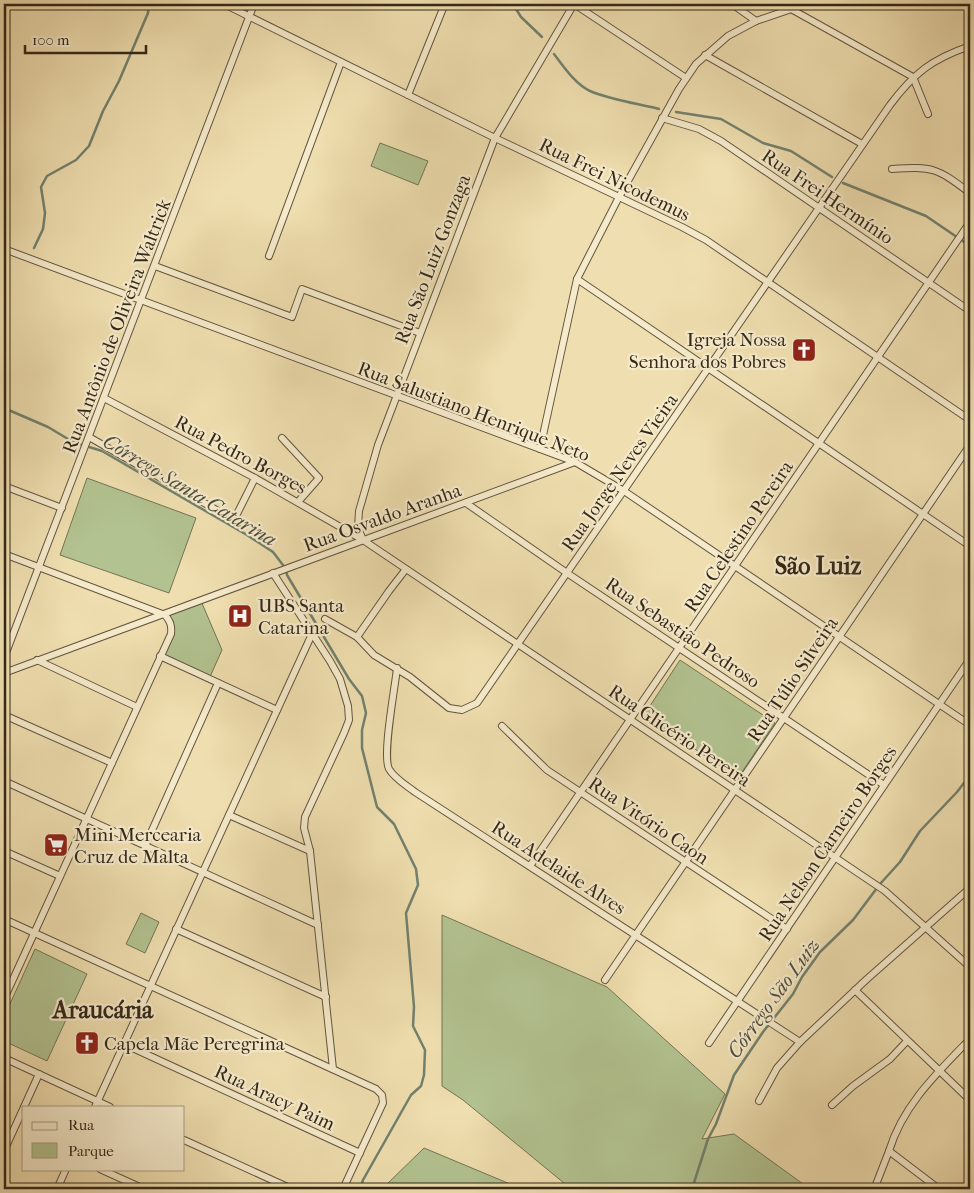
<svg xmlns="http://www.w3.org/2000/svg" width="974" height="1193" font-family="'IM FELL French Canon',serif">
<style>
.green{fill:#b2c290;stroke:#737554}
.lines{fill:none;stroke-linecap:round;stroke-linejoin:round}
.stream{stroke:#71816f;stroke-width:2.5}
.street-casing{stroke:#63563e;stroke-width:8}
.street{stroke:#f5eacb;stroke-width:6}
.labels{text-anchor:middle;stroke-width:4.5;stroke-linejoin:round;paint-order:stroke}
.street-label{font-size:19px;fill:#342818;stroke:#f5eacb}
.poi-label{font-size:19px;fill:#342818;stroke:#f5eacb;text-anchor:start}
.water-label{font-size:20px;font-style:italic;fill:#4e4d3c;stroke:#f5eacb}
.district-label{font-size:24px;font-weight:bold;fill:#342818;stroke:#f5eacb}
</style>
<rect width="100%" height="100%" fill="#efdeaf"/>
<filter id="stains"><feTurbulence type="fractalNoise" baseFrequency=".004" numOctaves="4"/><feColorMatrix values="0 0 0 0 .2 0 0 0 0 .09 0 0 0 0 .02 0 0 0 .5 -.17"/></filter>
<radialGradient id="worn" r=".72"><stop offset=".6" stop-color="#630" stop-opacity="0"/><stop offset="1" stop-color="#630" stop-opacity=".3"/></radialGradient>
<g class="green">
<polygon points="380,143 428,161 418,185 371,166"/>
<polygon points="87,478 196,518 169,593 60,555"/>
<polygon points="201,601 222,650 209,679 160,656 171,634 165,615"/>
<polygon points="680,660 775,723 738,778 644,715"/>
<polygon points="141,913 159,922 145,953 126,944"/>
<polygon points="442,915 607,987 725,1094 702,1139 734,1134 810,1189 563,1189 570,1188 463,1100 442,1086"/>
<polygon points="35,949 87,974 47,1061 4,1041 4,1017"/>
<polygon points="424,1148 522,1189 382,1189"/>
</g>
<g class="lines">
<g class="stream">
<polyline points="513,4 521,17 542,37"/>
<path d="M 554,54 C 564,67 575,84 590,91 C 608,99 639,104 659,109"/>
<polyline points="676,112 721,119 763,143 791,151 832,177"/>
<polyline points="843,183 926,216 970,246"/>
<polyline points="34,248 43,229 45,213 41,187 47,176 76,160 89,146 103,111 119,81 148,13 149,4"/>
<polyline points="4,333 5,327"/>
<polyline points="4,408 48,427 73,442 102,451 247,535 273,552 286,569 287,575 349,679 362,696 366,713 362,730 362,748 377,807 394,824 416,869 418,885 406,913 414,1007 413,1026 425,1050 424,1075 421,1086 411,1095 363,1180 360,1189"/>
<polyline points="692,1189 708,1139 716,1124 734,1075 763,1032 793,994 802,977 820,952 853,920 880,884 900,862 920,831 957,792 970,775"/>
</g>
<defs>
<g id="street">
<polyline points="224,4 495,138 682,227 706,240 970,420"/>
<polyline points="574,4 686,78"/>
<polyline points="732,4 756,21"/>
<polyline points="791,9 913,77 928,114"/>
<polyline points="705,55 862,144"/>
<polyline points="408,95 444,6"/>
<polyline points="662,118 699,129 721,141 970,311"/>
<path d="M 892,169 C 933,166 937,168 970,193"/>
<polyline points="4,249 575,462 624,491 970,725"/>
<polyline points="269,256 341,62"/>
<polyline points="155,266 292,317 302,289 420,333"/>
<polyline points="577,279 970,546"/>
<polyline points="104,398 255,478 363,540 885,891 970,967"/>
<polyline points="89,437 234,520 255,478"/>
<polyline points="282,438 319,478 298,502"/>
<polyline points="540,449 577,279 619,197 679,89 696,64 728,36 756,21 806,4"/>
<polyline points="4,486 62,508"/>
<polyline points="466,503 567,573 884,785"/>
<polyline points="363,540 358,528 359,511 378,445 495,138 574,4"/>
<path d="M 4,554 L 165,615 C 170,621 172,625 171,634 L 4,999"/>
<polyline points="273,573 330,661 340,679 348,706 349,720 344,733 305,817 304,828 310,851 333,1069"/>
<path d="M 325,619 L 357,637 L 374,655 L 410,677 L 449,708 L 462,710 L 477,703 L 890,105 C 914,73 932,59 970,46"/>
<polyline points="357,637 389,591 406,569"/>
<polyline points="160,656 277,710"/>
<polyline points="4,658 254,4"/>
<polyline points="37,660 137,707"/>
<path d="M 397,668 C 395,688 382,755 389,769 C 395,779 406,785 415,792 L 800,1042"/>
<polyline points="4,673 575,462"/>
<polyline points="4,715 112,763"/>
<polyline points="502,726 547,770 787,929"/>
<polyline points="4,781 318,925"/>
<polyline points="229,815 310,851"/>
<polyline points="145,846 218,683"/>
<polyline points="4,851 60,876"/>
<polyline points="530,866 970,222"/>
<polyline points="4,919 376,1089 382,1095 383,1103 343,1189"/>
<polyline points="176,929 326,997"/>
<polyline points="605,980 970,445"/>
<polyline points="855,990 970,1100"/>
<polyline points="709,1043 970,659"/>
<polyline points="124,1044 360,1153"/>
<polyline points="4,1058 110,1107"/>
<polyline points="759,1101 777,1068 800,1042 867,979 970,888"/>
<polyline points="832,1105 853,1086 890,1059 907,1041"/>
<polyline points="24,1107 39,1074"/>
<polyline points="95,1107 312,634"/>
<polyline points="184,1140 292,1189"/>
<polyline points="4,1151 24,1107"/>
<polyline points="100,1169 144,1189"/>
<polyline points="875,1187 889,1151"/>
<polyline points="57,1189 66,1169"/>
<path d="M 939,1189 L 889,1151 C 903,1105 937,1073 970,1039"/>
</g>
</defs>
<use href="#street" class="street-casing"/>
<use href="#street" class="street"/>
</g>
<defs>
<symbol id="church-square" viewBox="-11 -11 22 22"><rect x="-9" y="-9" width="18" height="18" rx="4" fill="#8f2418" stroke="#f5eacb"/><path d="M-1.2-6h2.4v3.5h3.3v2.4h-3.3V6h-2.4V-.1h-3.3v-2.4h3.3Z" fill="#fff"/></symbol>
<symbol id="hospital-square" viewBox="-11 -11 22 22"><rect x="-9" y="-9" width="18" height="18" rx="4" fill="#8f2418" stroke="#f5eacb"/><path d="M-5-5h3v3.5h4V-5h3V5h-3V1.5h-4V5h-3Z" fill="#fff"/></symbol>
<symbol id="supermarket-square" viewBox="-11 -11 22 22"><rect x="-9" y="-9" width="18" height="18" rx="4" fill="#8f2418" stroke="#f5eacb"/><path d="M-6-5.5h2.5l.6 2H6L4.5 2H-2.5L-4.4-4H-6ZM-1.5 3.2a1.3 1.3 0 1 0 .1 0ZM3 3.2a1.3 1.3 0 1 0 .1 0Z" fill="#fff"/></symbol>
</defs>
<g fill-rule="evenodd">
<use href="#church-square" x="790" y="336" width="28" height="28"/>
<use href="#hospital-square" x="226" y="602" width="28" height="28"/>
<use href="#supermarket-square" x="42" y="831" width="28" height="28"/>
<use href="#church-square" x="73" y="1029" width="28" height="28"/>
</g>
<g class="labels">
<g class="street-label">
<text transform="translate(615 179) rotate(26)" y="7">Rua Frei Nicodemus</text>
<text transform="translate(828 196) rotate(34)" y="7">Rua Frei Hermínio</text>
<text transform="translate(432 259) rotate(-69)" y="7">Rua São Luiz Gonzaga</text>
<text transform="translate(116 326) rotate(-69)" y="7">Rua Antônio de Oliveira Waltrick</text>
<text transform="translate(474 411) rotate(21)" y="7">Rua Salustiano Henrique Neto</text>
<text transform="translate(241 454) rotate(28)" y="7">Rua Pedro Borges</text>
<text transform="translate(619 472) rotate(-55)" y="7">Rua Jorge Neves Vieira</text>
<text transform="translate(382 517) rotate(-20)" y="7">Rua Osvaldo Aranha</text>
<text transform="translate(738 536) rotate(-56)" y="7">Rua Celestino Pereira</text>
<text transform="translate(683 632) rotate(34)" y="7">Rua Sebastião Pedroso</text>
<text transform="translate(792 679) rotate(-56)" y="7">Rua Túlio Silveira</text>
<text transform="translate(680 735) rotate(34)" y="7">Rua Glicério Pereira</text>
<text transform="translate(649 820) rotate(34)" y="7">Rua Vitório Caon</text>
<text transform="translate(827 843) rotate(-56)" y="7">Rua Nelson Carneiro Borges</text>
<text transform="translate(559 867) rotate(33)" y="7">Rua Adelaide Alves</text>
<text transform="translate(275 1097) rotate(25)" y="7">Rua Aracy Paim</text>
</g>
<g class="poi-label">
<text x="786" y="346" text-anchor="end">Igreja Nossa<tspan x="786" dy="22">Senhora dos Pobres</tspan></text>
<text x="258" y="612">UBS Santa<tspan x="258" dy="22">Catarina</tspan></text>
<text x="74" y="841">Mini Mercearia<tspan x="74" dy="22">Cruz de Malta</tspan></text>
<text x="104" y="1050">Capela Mãe Peregrina</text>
</g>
<g class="water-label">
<text transform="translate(190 490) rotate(31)" y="7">Córrego Santa Catarina</text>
<text transform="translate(773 998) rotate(-54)" y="7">Córrego São Luiz</text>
</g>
<g class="district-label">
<text x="818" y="574">São Luiz</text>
<text x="103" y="1018">Araucária</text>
</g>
</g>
<rect width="974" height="1193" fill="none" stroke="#efdeaf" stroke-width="20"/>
<rect x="5" y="5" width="964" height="1183" fill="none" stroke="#342818" stroke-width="2.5"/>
<rect x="10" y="10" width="954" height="1173" fill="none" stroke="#342818"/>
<rect x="22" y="1106" width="162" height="65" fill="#f5eacb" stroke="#a89c83"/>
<rect x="32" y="1122" width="25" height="8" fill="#f5eacb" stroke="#a89c83"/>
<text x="68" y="1130" font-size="15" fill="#342818">Rua</text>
<rect x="32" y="1143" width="25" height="15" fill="#b2c290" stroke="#a89c83"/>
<text x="68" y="1156" font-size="15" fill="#342818">Parque</text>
<path d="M25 45v8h121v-8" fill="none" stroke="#342818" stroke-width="2.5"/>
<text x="32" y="45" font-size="15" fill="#342818" stroke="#f5eacb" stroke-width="4" paint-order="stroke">100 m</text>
<rect width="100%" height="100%" filter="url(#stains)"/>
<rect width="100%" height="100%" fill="url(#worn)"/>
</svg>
